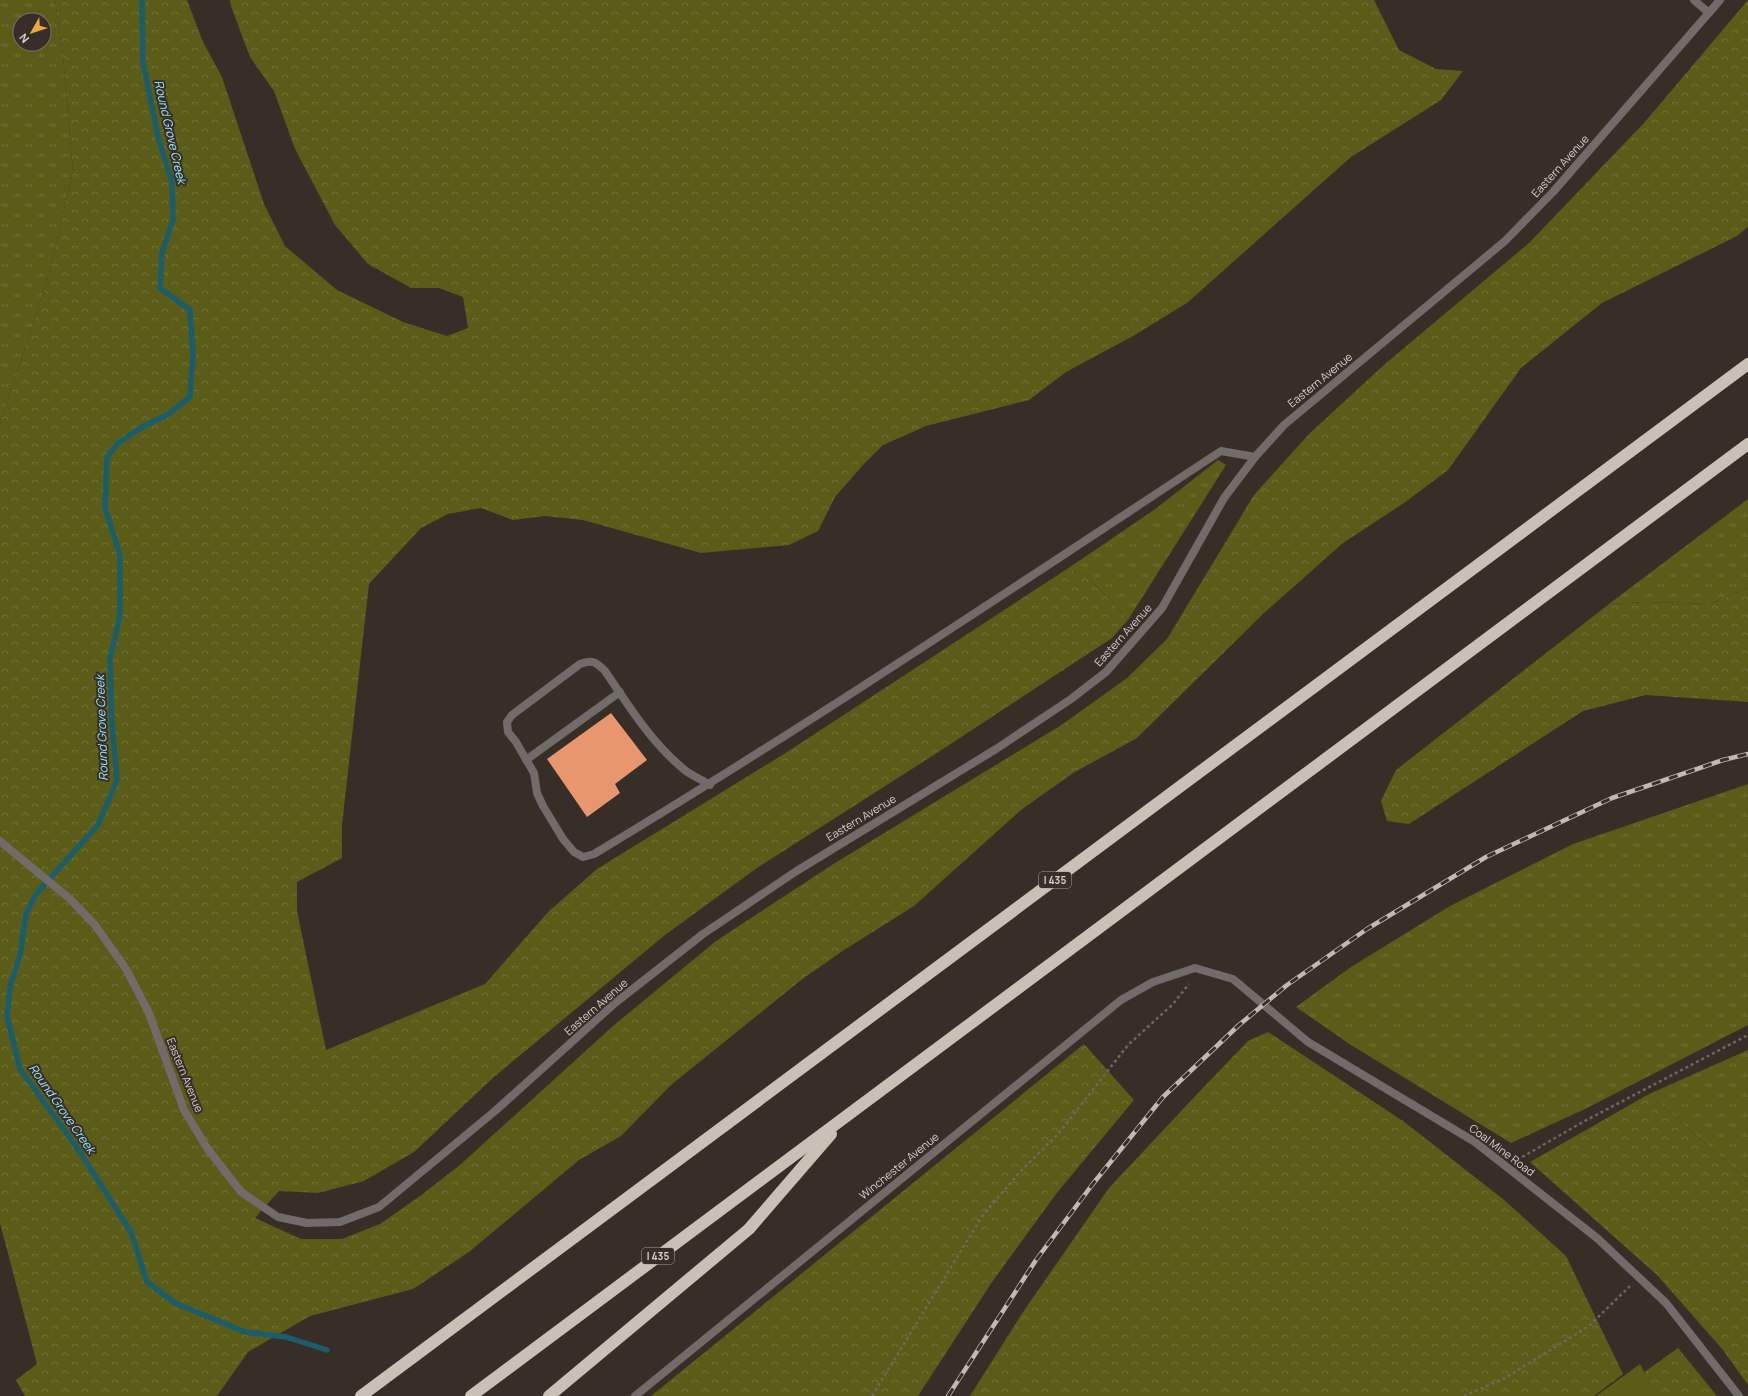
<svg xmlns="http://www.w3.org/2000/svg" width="1748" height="1396" font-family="Manrope,sans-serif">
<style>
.grass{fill:url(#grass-tufts);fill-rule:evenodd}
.forest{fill:url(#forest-crowns)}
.park{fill:#5a5c18}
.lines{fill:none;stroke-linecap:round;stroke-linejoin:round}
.stream{stroke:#1c5d6c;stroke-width:5.5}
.building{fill:#e8966d}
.path{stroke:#6f6762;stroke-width:2.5;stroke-dasharray:3 3;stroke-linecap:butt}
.service{stroke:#716c69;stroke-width:8}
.minor{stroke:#716c69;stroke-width:8}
.tertiary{stroke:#716c69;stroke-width:8}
.motorway{stroke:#c9c0b6;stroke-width:12}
.rail-casing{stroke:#c0b9b5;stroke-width:4.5}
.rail{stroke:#372e28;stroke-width:3;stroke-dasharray:9;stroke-linecap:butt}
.labels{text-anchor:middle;stroke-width:4;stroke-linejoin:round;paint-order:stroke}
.shield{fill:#372e28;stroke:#a7a09c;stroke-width:1}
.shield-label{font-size:10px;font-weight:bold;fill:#d7d1cd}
.street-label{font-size:11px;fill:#d7d1cd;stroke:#372e28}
.water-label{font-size:12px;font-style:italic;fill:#95e7fe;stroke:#372e28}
</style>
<defs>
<pattern id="grass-tufts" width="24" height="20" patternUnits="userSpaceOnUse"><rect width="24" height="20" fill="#5a5c18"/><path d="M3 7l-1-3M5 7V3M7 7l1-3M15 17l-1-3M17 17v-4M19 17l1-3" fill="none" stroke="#717238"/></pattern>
<pattern id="forest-crowns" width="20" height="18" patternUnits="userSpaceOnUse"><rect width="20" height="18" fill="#5a5c18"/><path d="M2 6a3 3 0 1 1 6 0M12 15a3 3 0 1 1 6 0" fill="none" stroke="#717238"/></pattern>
</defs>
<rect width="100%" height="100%" fill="#372e28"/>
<g class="grass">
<path d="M 0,0 L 55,0 L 63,55 L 73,172 L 47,281 L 0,424 ZM 20,20 L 44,20 L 44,44 L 20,44 Z"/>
<polygon points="1218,460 1226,465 1128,620 1114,604 1085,575 1067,569 1154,510"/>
<polygon points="1748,499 1748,588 1709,604 1646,602 1609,604"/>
<polygon points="1748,784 1748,1025 1585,1109 1511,1143 1351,1045 1296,1007 1351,967 1450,906 1573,844"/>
<polygon points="1748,1050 1748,1181 1649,1094"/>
</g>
<g class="forest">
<polygon points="55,0 187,0 203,42 222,77 264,204 285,246 337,290 403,322 447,336 468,328 463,297 439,288 411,288 368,264 335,225 295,149 274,91 250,57 231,6 230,0 1374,0 1399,50 1436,69 1463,71 1441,100 1351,157 1187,303 1133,336 1066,372 1029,400 926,426 883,445 863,465 835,497 818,531 789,545 701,553 583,520 545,516 513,520 481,508 448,514 421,528 369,584 342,825 342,858 297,882 297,911 326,1050 485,984 548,912 597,869 784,754 1067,569 1085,575 1114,604 1128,620 1112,638 940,751 757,868 665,935 494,1077 414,1152 364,1181 318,1193 279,1191 255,1218 301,1239 342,1239 380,1224 420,1196 460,1165 613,1026 716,941 835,863 1063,724 1127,678 1167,639 1254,495 1309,434 1385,364 1529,243 1644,123 1748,0 1748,227 1737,236 1602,303 1521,368 1448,470 1404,503 1343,543 1264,613 1137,738 1073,773 1021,810 914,906 844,950 801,980 671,1085 621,1136 579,1160 469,1252 413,1289 310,1316 248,1352 217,1396 25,1396 16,1380 37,1364 0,1223 0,424 47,281 73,172 63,55"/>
<polygon points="1748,588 1748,702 1646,695 1583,711 1409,824 1387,821 1381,801 1396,770 1609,604 1646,602 1709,604"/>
<polygon points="1268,1032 1403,1121 1503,1199 1566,1256 1623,1374 1594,1396 970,1396 1023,1312 1109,1188 1199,1092 1248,1041"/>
<polygon points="1084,1044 1134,1100 1056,1194 992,1282 918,1396 651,1396"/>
<polygon points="1649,1094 1748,1181 1748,1385 1723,1350 1657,1275 1530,1162"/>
<polygon points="1678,1348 1717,1396 1647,1396 1639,1376"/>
</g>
<polygon class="park" points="1640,1364 1657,1396 1596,1396"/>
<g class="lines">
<polyline class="stream" points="142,0 143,63 158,137 172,182 173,220 162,253 160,288 190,310 193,355 190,397 167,415 142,427 118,443 107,457 105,508 120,555 120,616 110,658 112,724 117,780 98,825 36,894 26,914 20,955 10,987 7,1016 20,1069 76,1146 131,1232 147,1282 175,1303 245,1332 286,1337 327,1350"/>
</g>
<polygon class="building" points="611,713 647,760 615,784 620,793 587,817 547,759"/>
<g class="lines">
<g class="path">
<polyline points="1517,1160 1581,1123 1748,1035"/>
<polyline points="872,1396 983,1215 1020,1172 1059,1133 1128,1045 1173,1004 1189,984"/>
<polyline points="1464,1396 1505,1378 1589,1326 1630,1286"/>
</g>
<g class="service">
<polyline points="1694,0 1709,13"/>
<polyline points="526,760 620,692"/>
<path d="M 710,785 C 702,780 693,776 686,771 C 652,744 629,706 605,671 C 596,662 592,659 580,664 L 512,715 L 507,722 L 508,732 L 516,742 L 534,773 L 537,793 L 543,806 L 563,839 L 574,852 L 583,857 L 594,854 C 807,726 1013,588 1221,451 L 1255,457"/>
</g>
<polyline class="minor" points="0,841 70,899 95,925 126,969 149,1013 184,1110 207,1148 241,1192 278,1217 307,1223 340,1222 379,1207 495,1111 615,1003 703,934 795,872 996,749 1071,699 1106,672 1162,608 1224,498 1255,457 1284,425 1505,241 1553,192 1720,0"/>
<polyline class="tertiary" points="635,1396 1121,1000 1153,982 1195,968 1233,979 1308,1042 1475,1142 1597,1238 1666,1303 1739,1396"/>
<g class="motorway">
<polyline points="361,1396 1748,364"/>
<polyline points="471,1396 1748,444"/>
<polyline points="549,1396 749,1229 831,1134"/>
</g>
<defs>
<polyline id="rail" points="948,1396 1036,1260 1092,1185 1163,1097 1239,1025 1287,985 1367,929 1486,857 1612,798 1723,760 1748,754"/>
</defs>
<use href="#rail" class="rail-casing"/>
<use href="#rail" class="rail"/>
</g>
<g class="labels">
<g class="shield">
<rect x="1039" y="872" width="32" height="16" rx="3"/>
<rect x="642" y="1248" width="32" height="16" rx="3"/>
</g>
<g class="shield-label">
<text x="1055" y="884">I 435</text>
<text x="658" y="1260">I 435</text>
</g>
<g class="street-label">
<text transform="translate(1560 166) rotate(-48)" y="4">Eastern Avenue</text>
<text transform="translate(1320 380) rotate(-39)" y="4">Eastern Avenue</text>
<text transform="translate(1123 635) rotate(-48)" y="4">Eastern Avenue</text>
<text transform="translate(861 818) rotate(-31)" y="4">Eastern Avenue</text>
<text transform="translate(596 1007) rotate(-41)" y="4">Eastern Avenue</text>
<text transform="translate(185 1075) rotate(68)" y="4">Eastern Avenue</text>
<text transform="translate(1502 1150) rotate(37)" y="4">Coal Mine Road</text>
<text transform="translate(899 1166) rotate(-39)" y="4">Winchester Avenue</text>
</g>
<g class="water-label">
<text transform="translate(170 132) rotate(77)" y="4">Round Grove Creek</text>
<text transform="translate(102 728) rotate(-92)" y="4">Round Grove Creek</text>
<text transform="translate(62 1109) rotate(55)" y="4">Round Grove Creek</text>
</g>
</g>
<g transform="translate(32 32) rotate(231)"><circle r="19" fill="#372e28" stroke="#776f6a"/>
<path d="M0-3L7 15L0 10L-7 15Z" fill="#f0a63f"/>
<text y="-6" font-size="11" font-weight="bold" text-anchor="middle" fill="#d7d1cd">N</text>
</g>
</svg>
